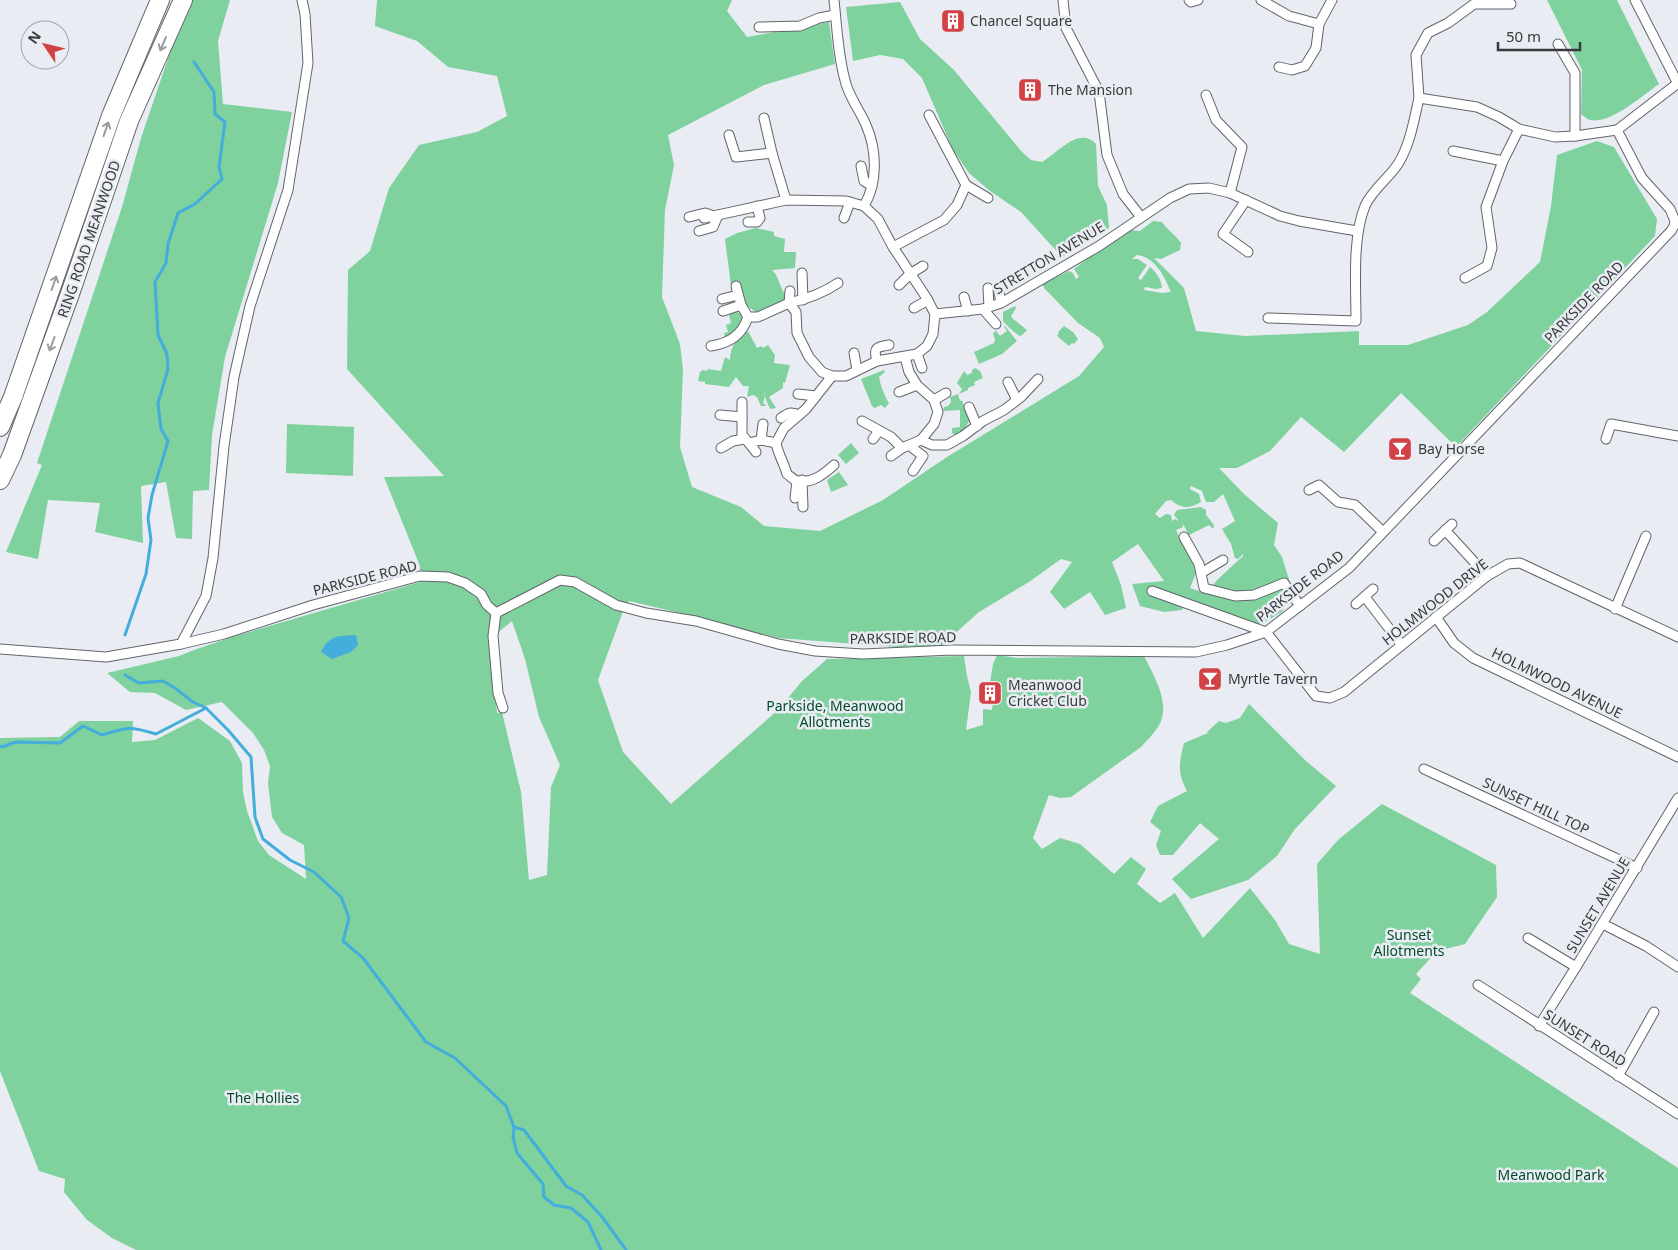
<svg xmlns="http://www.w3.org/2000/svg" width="1678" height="1250" font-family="'Noto Sans',sans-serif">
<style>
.green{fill:#7fd19e;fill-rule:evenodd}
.water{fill:#43addb}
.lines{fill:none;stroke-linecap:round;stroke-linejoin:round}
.stream{stroke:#43addb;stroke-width:3}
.street-casing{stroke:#61656a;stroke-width:11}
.highway-casing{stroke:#61656a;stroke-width:20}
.street{stroke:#fff;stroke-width:9}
.highway{stroke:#fff;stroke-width:18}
.oneway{stroke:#9c9c9e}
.labels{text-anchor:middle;stroke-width:5;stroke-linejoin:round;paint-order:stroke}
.poi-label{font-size:14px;fill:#38393c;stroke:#e9edf3;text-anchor:start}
.street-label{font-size:14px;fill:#38393c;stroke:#e9edf3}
.park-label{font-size:14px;fill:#034c2a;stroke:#e9edf3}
</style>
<rect width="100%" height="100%" fill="#e9edf3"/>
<g class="green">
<polygon points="193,0 230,0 218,41 223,104 292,112 278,183 225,357 212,435 209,490 193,491 192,539 176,538 166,482 141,486 143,543 95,532 100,503 48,500 38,559 6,552 42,465 37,463 122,207 141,138 178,29"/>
<path d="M 377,0 L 732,0 L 727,11 L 747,37 L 829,22 L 835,64 L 764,85 L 668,135 L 674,165 L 665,210 L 662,297 L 680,344 L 683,370 L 680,447 L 692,487 L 741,507 L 764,526 L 820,531 L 883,500 L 947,457 L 1079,376 L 1104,347 L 1100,338 L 1078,323 L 1045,289 L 1042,284 L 1069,271 L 1073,273 L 1076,279 L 1079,277 L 1074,269 L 1124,231 L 1126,234 L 1131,230 L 1140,231 L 1153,221 L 1162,222 C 1168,231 1175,234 1181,243 L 1180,250 L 1161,259 L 1154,258 L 1184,288 L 1196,331 L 1245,336 L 1359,331 L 1359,345 L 1408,345 L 1468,325 L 1487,312 L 1540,262 L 1551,206 L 1557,155 L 1597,141 L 1614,147 L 1657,219 L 1655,236 L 1456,447 L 1401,393 L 1344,452 L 1301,417 L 1270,451 L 1237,468 L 1219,468 L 1245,495 L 1278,523 L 1274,545 L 1282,557 L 1292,589 L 1282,612 L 1260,625 L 1230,621 L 1197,610 L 1187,598 L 1182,610 L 1164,612 L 1140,606 L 1132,584 L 1164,581 L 1138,544 L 1112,562 L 1121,585 L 1126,608 L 1105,615 L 1090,592 L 1064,609 L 1050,592 L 1072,562 L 1061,559 L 1029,582 L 979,612 L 941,646 L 897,647 L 778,638 L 710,620 L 629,601 L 622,614 L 598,680 L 623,752 L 671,804 L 779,709 L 802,681 L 827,659 L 964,656 L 967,676 L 971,692 L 966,730 L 983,725 L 983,709 L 992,710 L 995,684 L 990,683 L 993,664 L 997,655 L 1017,658 L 1144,656 C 1153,674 1169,700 1161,721 C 1157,731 1148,739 1141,747 L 1071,797 L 1060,798 L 1049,795 L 1033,838 L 1042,849 L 1060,838 L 1080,844 L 1114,874 L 1131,857 L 1146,869 L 1137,884 L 1160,903 L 1175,893 L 1203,938 L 1250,888 L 1275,920 L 1289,944 L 1320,954 L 1317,864 L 1338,840 L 1382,804 L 1496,865 L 1497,897 L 1465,944 L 1437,951 L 1416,974 L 1421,979 L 1410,993 L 1678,1168 L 1678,1250 L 136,1250 L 112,1238 L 87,1220 L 64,1192 L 65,1179 L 39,1171 L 0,1071 L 0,738 L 60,737 L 79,721 L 133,721 L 132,742 L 155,740 L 198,718 L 230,741 L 242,763 L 243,792 L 247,811 L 258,841 L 269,855 L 306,879 L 304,845 L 282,833 L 272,817 L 268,783 L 270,766 L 264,750 L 253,733 L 222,702 L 186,710 L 155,693 L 130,692 L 107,673 L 179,656 L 194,650 L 232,637 L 420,582 L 420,566 L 384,477 L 444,476 L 347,369 L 348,270 L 370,251 L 389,188 L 419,145 L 477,132 L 507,116 L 497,76 L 448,67 L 417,41 L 375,26 ZM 1137,255 C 1155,257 1165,277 1171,292 L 1162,293 L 1144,290 L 1145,287 L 1156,289 L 1162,288 C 1161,279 1157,273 1150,267 L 1141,280 L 1138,278 L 1147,265 L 1138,259 L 1132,259 ZM 1191,486 L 1202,491 L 1206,502 L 1214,502 L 1223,494 L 1235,521 L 1222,529 L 1231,544 L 1235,558 L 1238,559 L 1243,554 L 1243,556 L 1216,581 L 1207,594 L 1190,588 L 1196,573 L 1191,555 L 1182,538 L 1180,539 L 1176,530 L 1183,527 L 1183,524 L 1189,535 L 1209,525 L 1213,529 L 1214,525 L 1206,515 L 1206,510 L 1201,507 L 1177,510 L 1174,515 L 1179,521 L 1175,519 L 1172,521 L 1171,515 L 1166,514 L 1160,518 L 1155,514 L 1166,501 L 1171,500 C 1181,509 1189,509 1201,502 L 1199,494 L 1190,489 ZM 512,621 L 525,659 L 539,717 L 560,765 L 551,787 L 547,875 L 529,880 L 521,792 L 502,712 L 497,713 L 489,640 Z"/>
<path d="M 1547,0 L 1617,0 L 1659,84 C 1643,95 1611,124 1591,120 C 1587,120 1584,116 1581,114 L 1582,70 Z"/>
<path d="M 900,2 L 920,39 L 954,70 L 1022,152 L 1031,160 L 1042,162 C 1059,152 1079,126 1096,144 L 1098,186 L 1107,205 L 1109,228 L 1062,257 L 1021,212 L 990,191 L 969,173 L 953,150 L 922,78 L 903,59 L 880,55 L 853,61 L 846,7 Z"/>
<path d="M 756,228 L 774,232 L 774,236 L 785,239 L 784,252 L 796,252 L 795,268 L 772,270 C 780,277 779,288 786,295 L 783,302 L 757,313 L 746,305 L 742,294 L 731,286 L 725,239 L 737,233 Z"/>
<path d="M 1015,306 L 1016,308 L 1011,316 L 1012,318 L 1027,330 L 1021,336 C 1017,335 1006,325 1003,321 L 1003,312 Z"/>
<polygon points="737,312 743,315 743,323 732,335 725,337 724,333 728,332 726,325 731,323 729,314"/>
<polygon points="1005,326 1017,341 1002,354 979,364 974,352 994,343 995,339 993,333 995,332 995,330 1000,336 1007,331 1004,327"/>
<polygon points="1064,326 1073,332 1078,339 1074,344 1072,343 1069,346 1057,336 1059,333 1058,332"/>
<path d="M 748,331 L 757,348 L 761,346 L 763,348 L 768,345 L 775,355 L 774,363 L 790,365 L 785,383 L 783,382 L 783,388 L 769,397 L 776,408 L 771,409 C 766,403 766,397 763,390 L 765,397 L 763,402 L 766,406 L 761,406 L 757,397 L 753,395 L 747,397 L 749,386 L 743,386 L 736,377 L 729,387 L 705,384 L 705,382 L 698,381 L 700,372 L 703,370 L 707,371 L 708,369 L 721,371 L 725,357 L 730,360 C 731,343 736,342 748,331 Z"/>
<polygon points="975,368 980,371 983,378 974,382 975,385 968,388 968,390 959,394 962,389 957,383 964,371 967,375 972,373 972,370"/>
<path d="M 884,370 L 885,372 L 879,377 C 880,384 885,397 889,403 L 885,408 L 881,405 L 875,408 L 872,406 L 861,379 Z"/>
<path d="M 958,394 L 960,401 L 962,400 C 963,405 966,407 968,411 C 973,422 964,431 955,435 L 952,433 L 952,428 L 960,427 L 960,410 L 943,411 L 944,407 L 948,406 L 951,402 L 950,397 Z"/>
<polygon points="287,424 354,427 353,476 286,473"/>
<polygon points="851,443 859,453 846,464 838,455"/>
<polygon points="839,472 848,485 831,492 827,480"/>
<path d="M 1249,704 L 1306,761 L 1336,786 L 1295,829 L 1277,856 L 1248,880 L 1191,899 L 1172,879 L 1219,839 L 1200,823 L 1173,855 L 1160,855 L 1156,845 L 1161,831 L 1150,822 L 1158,806 L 1187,791 C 1177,772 1179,764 1184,743 L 1208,733 L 1207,732 L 1219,721 L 1226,723 L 1240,718 Z"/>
</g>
<path class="water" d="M 356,635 L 358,645 L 351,652 L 332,659 L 321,652 C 329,635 339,636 356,635 Z"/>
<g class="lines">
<g class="stream">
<polyline points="125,635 146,574 151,540 148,518 152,495 168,441 161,429 158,403 168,369 167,354 158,335 155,282 166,263 168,244 178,213 195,204 222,179 219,167 225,122 215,114 214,92 194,62"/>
<polyline points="125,675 139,683 163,681 175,688 193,702 206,708 228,730 251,757 255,817 263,839 290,860 314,872 341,897 349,918 343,941 363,958 426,1042 455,1058 506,1106 514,1127 524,1130 566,1186 582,1195 603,1218 626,1250"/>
<path d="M 0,746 L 2,747 L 16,742 L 60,743 L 83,726 L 102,735 C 127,727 130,726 156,734 L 206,708"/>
<polyline points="514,1127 513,1137 517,1153 543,1184 544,1197 554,1205 571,1208 588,1222 601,1250"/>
</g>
<defs>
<g id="street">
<path d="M 834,0 C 837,27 838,57 846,84 C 850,98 860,111 866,125 C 877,150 878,182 864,206"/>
<polyline points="1063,0 1066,28 1099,92 1107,155 1123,194 1141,217"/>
<polyline points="1189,0 1191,2 1198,0"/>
<polyline points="1261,0 1289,16 1319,24"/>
<polyline points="1635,0 1678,84"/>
<polyline points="759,27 800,26 819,18 835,15"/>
<polyline points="1558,44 1575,73 1575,136"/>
<polyline points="1279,67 1292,70 1305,66 1316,48 1319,24 1332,0"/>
<polyline points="1206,95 1216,120 1242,147 1230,193"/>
<polyline points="1419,98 1416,55 1428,33 1448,23 1474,4 1511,4"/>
<polyline points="764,118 772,153"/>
<polyline points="729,135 736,157 772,153 786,200"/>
<polyline points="1453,151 1503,161"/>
<polyline points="861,166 864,181 872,186"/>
<polyline points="966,185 988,198"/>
<polyline points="1246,200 1223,234 1248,252"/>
<polyline points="689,217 705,213 711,215"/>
<polyline points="704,218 786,200 846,201 864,206 878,219 893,247 926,297 935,314"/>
<polyline points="844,218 850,202"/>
<polyline points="748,222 757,222 760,218 757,206"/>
<polyline points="699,231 713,227 718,215"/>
<polyline points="893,247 944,220 957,205 966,185 929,115"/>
<polyline points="802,273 803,300"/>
<polyline points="1465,278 1487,266 1492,248 1486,207 1503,161 1519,129"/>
<polyline points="899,285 910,274 923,266"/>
<polyline points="998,287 1001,303"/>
<polyline points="988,288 989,307"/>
<path d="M 790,291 L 789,303 C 807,299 822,294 838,283"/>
<polyline points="964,297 968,311"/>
<polyline points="722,299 738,295"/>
<polyline points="914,308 928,300"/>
<polyline points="983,309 996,324"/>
<polyline points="723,311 741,305"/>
<polyline points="748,317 758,317 789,303 796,312 797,333 809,357 822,372 832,376 846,376 877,361 917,354 927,346 933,334 935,314 983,309 1001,303 1099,246 1170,198 1189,189 1209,188 1230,193 1280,216 1299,221 1357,231"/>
<path d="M 1268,318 L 1356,321 C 1356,286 1352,238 1365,206 C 1372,190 1388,179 1398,164 C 1410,145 1414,120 1419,98 L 1477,107 L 1499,117 L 1519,129 L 1555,137 L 1575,136 L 1617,130 L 1678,83"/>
<path d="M 711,346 C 730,343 742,335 748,317 L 741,305 L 736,286"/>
<polyline points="854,353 857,370"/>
<polyline points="917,354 922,368"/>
<path d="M 877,361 C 873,348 876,347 889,345"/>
<polyline points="1008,382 1017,400"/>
<polyline points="899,392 917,385"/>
<polyline points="798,394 816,396"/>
<polyline points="934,400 946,393"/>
<path d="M 742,402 L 742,435 L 749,443 L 761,440 L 776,443 C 778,454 784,463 787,474 C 790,476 794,480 797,481 C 812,484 824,474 834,465"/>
<polyline points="969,407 977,426"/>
<polyline points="720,415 742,417"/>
<path d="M 781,418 C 788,413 791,411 799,415"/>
<polyline points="862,421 891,437 902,448"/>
<polyline points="873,439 879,431"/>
<polyline points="1606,439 1611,424 1678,436"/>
<polyline points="761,440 763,424"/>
<polyline points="921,440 932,445 947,445 963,436 983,421 1004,410 1021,397 1038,379"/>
<polyline points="749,443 756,452"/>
<polyline points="776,443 784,428 806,409 832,376"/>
<polyline points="910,446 923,456 913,471"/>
<polyline points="721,448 733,441 745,439"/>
<polyline points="891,456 902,448 921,440 934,424 938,412 934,400 917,385 909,372 905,357"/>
<polyline points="802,480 803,507"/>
<polyline points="1309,490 1319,485 1338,502 1355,505 1383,532"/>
<polyline points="795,498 797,481"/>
<polyline points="1445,530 1487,576"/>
<polyline points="1184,537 1199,564 1204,588 1235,596 1254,595 1284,583 1300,606"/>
<polyline points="1434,541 1452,524"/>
<polyline points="1201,573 1223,560"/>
<polyline points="1152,591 1266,632 1316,696 1330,698 1344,692 1487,576 1508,564 1520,563 1678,637"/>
<polyline points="1365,597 1401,644"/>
<polyline points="1356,604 1373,589"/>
<polyline points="1615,609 1646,536"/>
<polyline points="496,613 560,580 575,582 616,605 646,613 696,621 778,644 815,651 863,654 952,650 1196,652 1227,645 1266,632 1349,568 1671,231 1674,226 1675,221 1670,209 1642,178 1617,130"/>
<polyline points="496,613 493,636 498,693 503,708"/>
<polyline points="1436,617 1454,643 1473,658 1678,757"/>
<polyline points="181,644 206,596 213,558 224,446 234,377 250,306 288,190 308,63 305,14 302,0"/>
<polyline points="0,649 106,657 181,644 224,634 313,605 420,576 448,577 465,583 481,594 487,605 496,613"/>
<polyline points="1424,769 1637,868"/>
<polyline points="1603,924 1646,946 1678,967"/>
<polyline points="1528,938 1576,967"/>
<polyline points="1478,985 1678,1114"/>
<polyline points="1539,1026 1576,967 1678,798"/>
<polyline points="1618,1076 1654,1012"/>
</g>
<g id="highway">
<polyline points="0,427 13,397 111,116 160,0"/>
<polyline points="0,480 12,455 71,291 129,121 183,0"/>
</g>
</defs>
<use href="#street" class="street-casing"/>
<use href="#highway" class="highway-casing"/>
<use href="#street" class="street"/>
<use href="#highway" class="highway"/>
</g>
<defs><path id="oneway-shaft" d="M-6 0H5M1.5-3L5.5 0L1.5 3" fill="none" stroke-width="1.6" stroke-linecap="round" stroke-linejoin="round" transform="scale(1.25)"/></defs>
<g class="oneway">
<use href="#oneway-shaft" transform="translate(163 44) rotate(113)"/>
<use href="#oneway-shaft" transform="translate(106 129) rotate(-71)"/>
<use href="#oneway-shaft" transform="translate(54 283) rotate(-71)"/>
<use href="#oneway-shaft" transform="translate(52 344) rotate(110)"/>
</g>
<defs>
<symbol id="building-square" viewBox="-11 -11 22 22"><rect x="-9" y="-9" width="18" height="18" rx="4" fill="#d14145" stroke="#e9edf3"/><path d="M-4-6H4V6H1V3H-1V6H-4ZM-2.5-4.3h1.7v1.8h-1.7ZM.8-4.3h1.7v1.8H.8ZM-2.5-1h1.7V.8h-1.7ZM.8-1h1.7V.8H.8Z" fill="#fff"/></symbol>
<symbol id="bar-square" viewBox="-11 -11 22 22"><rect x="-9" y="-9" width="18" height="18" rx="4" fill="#d14145" stroke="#e9edf3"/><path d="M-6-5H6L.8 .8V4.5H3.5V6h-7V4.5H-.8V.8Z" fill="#fff"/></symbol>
</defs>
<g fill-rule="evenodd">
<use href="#building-square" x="939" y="7" width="28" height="28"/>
<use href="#building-square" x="1016" y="76" width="28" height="28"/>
<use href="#bar-square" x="1386" y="435" width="28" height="28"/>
<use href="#bar-square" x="1196" y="665" width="28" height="28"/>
<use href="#building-square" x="976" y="679" width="28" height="28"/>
</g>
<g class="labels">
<g class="poi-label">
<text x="970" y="26">Chancel Square</text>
<text x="1048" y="95">The Mansion</text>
<text x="1418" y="454">Bay Horse</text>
<text x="1228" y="684">Myrtle Tavern</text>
<text x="1008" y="690">Meanwood<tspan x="1008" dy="16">Cricket Club</tspan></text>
</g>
<g class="street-label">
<text transform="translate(89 239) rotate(-71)" y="5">RING ROAD MEANWOOD</text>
<text transform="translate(1049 258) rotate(-31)" y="5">STRETTON AVENUE</text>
<text transform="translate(1584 302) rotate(-46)" y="5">PARKSIDE ROAD</text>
<text transform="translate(365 578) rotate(-14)" y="5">PARKSIDE ROAD</text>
<text transform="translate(1300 586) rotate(-38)" y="5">PARKSIDE ROAD</text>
<text transform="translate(1435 602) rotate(-38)" y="5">HOLMWOOD DRIVE</text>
<text transform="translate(903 638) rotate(-1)" y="5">PARKSIDE ROAD</text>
<text transform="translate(1557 683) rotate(26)" y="5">HOLMWOOD AVENUE</text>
<text transform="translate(1536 806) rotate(25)" y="5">SUNSET HILL TOP</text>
<text transform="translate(1598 905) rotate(-59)" y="5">SUNSET AVENUE</text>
<text transform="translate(1585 1038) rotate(32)" y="5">SUNSET ROAD</text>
</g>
<g class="park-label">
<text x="835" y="711">Parkside, Meanwood<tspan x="835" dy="16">Allotments</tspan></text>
<text x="1409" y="940">Sunset<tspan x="1409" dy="16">Allotments</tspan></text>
<text x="263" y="1103">The Hollies</text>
<text x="1551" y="1180">Meanwood Park</text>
</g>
</g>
<g transform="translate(45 45) rotate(305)"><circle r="24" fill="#e9edf3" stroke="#a2a5aa"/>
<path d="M0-4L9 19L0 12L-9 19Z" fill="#d14145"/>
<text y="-8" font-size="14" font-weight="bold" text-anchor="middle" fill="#38393c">N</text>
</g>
<path d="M1498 42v8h82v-8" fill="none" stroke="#38393c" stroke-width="2.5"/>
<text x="1506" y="42" font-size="15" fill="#38393c" stroke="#e9edf3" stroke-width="4" paint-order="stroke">50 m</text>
</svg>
